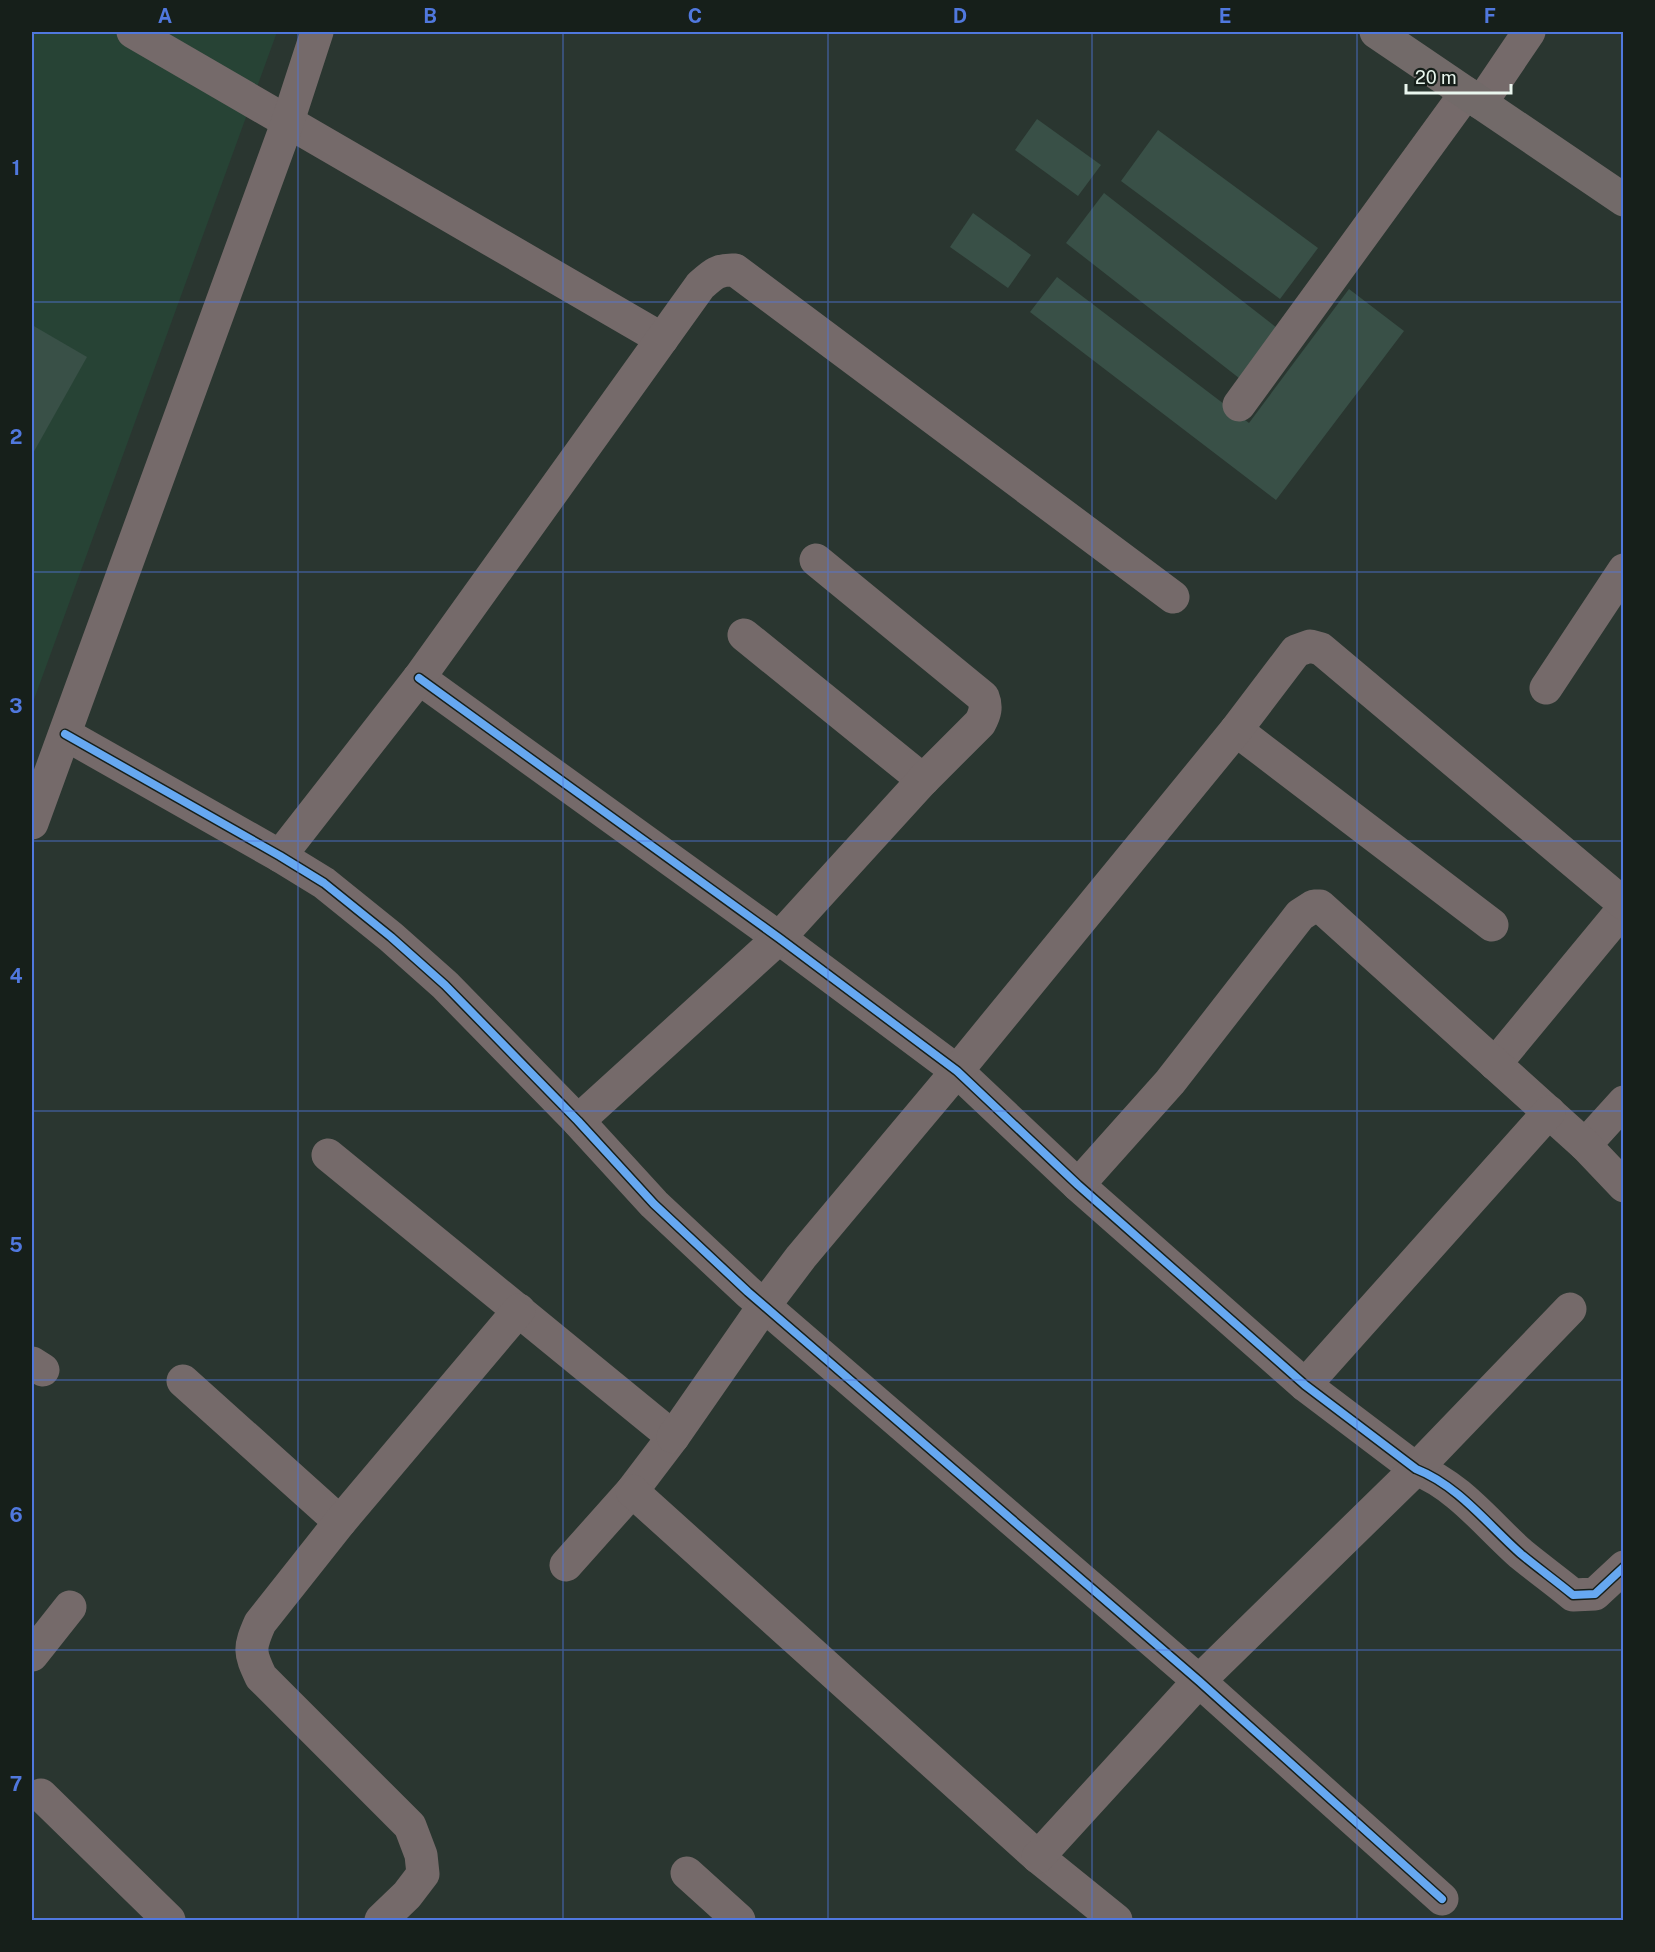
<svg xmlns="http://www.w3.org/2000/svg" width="1655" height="1952" font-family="'Public Sans',sans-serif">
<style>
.built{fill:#274335}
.building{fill:#395047}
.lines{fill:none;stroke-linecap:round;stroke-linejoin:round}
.minor{stroke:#756a6a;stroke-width:33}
.major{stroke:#726a69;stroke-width:33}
.cycleway-casing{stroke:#161f1a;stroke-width:11}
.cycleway{stroke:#66a8f1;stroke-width:8}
.grid{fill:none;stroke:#5078de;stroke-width:1.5;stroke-opacity:0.55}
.neatline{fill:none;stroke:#5078de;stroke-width:2}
.grid-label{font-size:20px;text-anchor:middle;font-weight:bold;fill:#5078de}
</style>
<rect width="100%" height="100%" fill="#2a3630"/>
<polygon class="built" points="32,32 277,32 32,705"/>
<g class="building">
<polygon points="1037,119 1101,165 1078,196 1015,150"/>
<polygon points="1158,130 1318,248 1280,299 1121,181"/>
<polygon points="1104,193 1277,328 1239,378 1066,243"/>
<polygon points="973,213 1031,255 1008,288 950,247"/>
<polygon points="1057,277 1249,423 1349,289 1404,331 1276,500 1030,312"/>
<polygon points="32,325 87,357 32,455"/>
</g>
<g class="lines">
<g class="minor">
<polyline points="133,32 662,339"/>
<polyline points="1481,103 1529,32"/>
<polyline points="1239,405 1466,93"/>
<polyline points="744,635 923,780"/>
<path d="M 419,678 L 779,938 L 957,1071 L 1078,1185 L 1305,1385 L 1416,1469 C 1459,1486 1488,1525 1521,1554 C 1538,1568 1556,1581 1573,1595 L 1595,1594 L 1624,1567"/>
<polyline points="1546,688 1624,570"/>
<polyline points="1236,730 1492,925"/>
<polyline points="65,734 280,856 324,883 391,937 445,985 578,1121 654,1204 748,1292 1199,1681 1442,1899"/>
<polyline points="32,823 288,121 317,32"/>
<path d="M 280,856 L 419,678 L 700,286 C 712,275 717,269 735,270 L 1173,597"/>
<polyline points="1495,1064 1624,908"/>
<path d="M 578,1121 L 779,938 L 923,780 L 980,723 C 985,714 987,707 983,697 L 816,560"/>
<polyline points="1585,1145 1624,1102"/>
<polyline points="328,1155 673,1437 632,1491 566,1565"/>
<polyline points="1078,1185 1170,1082 1300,915 1314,906 1320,906 1585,1145 1624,1186"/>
<polyline points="32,1363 43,1370"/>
<polyline points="183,1381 340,1522"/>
<polyline points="1305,1385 1549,1112"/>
<polyline points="673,1437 764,1306 801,1257 957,1071 1236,730 1296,651 1310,646 1321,649 1624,904"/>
<polyline points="632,1491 1038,1857 1116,1920"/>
<polyline points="32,1655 70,1607"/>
<polyline points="41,1795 169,1920"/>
<polyline points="1038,1857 1199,1681 1416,1469 1570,1309"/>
<polyline points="687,1873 739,1920"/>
<path d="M 381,1920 L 407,1895 L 423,1874 L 421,1855 L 410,1826 L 261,1677 C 249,1652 249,1648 260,1623 L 340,1522 L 519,1310"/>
</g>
<polyline class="major" points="1376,32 1624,200"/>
<defs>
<g id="cycleway">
<path d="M 419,678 L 779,938 L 957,1071 L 1078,1185 L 1305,1385 L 1416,1469 C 1459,1486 1488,1525 1521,1554 C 1538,1568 1556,1581 1573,1595 L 1595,1594 L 1624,1567"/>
<polyline points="65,734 280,856 324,883 391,937 445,985 578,1121 654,1204 748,1292 1199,1681 1442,1899"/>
</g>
</defs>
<use href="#cycleway" class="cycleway-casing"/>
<use href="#cycleway" class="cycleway"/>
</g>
<path class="grid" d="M 298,32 L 298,1920M 563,32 L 563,1920M 828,32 L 828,1920M 1092,32 L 1092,1920M 1357,32 L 1357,1920M 32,302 L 1624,302M 32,572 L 1624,572M 32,841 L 1624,841M 32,1111 L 1624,1111M 32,1380 L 1624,1380M 32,1650 L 1624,1650"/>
<rect width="1655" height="1952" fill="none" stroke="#161f1a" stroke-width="66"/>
<path d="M1406 84v9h105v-9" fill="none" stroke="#e9f6ee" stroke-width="3"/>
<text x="1415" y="84" font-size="18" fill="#e9f6ee" stroke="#161f1a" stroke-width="4.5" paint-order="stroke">20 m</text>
<rect x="33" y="33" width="1589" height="1886" class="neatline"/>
<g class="grid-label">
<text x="165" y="23">A</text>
<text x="430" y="23">B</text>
<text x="695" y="23">C</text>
<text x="960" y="23">D</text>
<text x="1225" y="23">E</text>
<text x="1490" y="23">F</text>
<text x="16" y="175">1</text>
<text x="16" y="444">2</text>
<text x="16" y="713">3</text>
<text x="16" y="983">4</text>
<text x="16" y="1252">5</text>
<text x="16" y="1522">6</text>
<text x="16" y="1791">7</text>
</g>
</svg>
